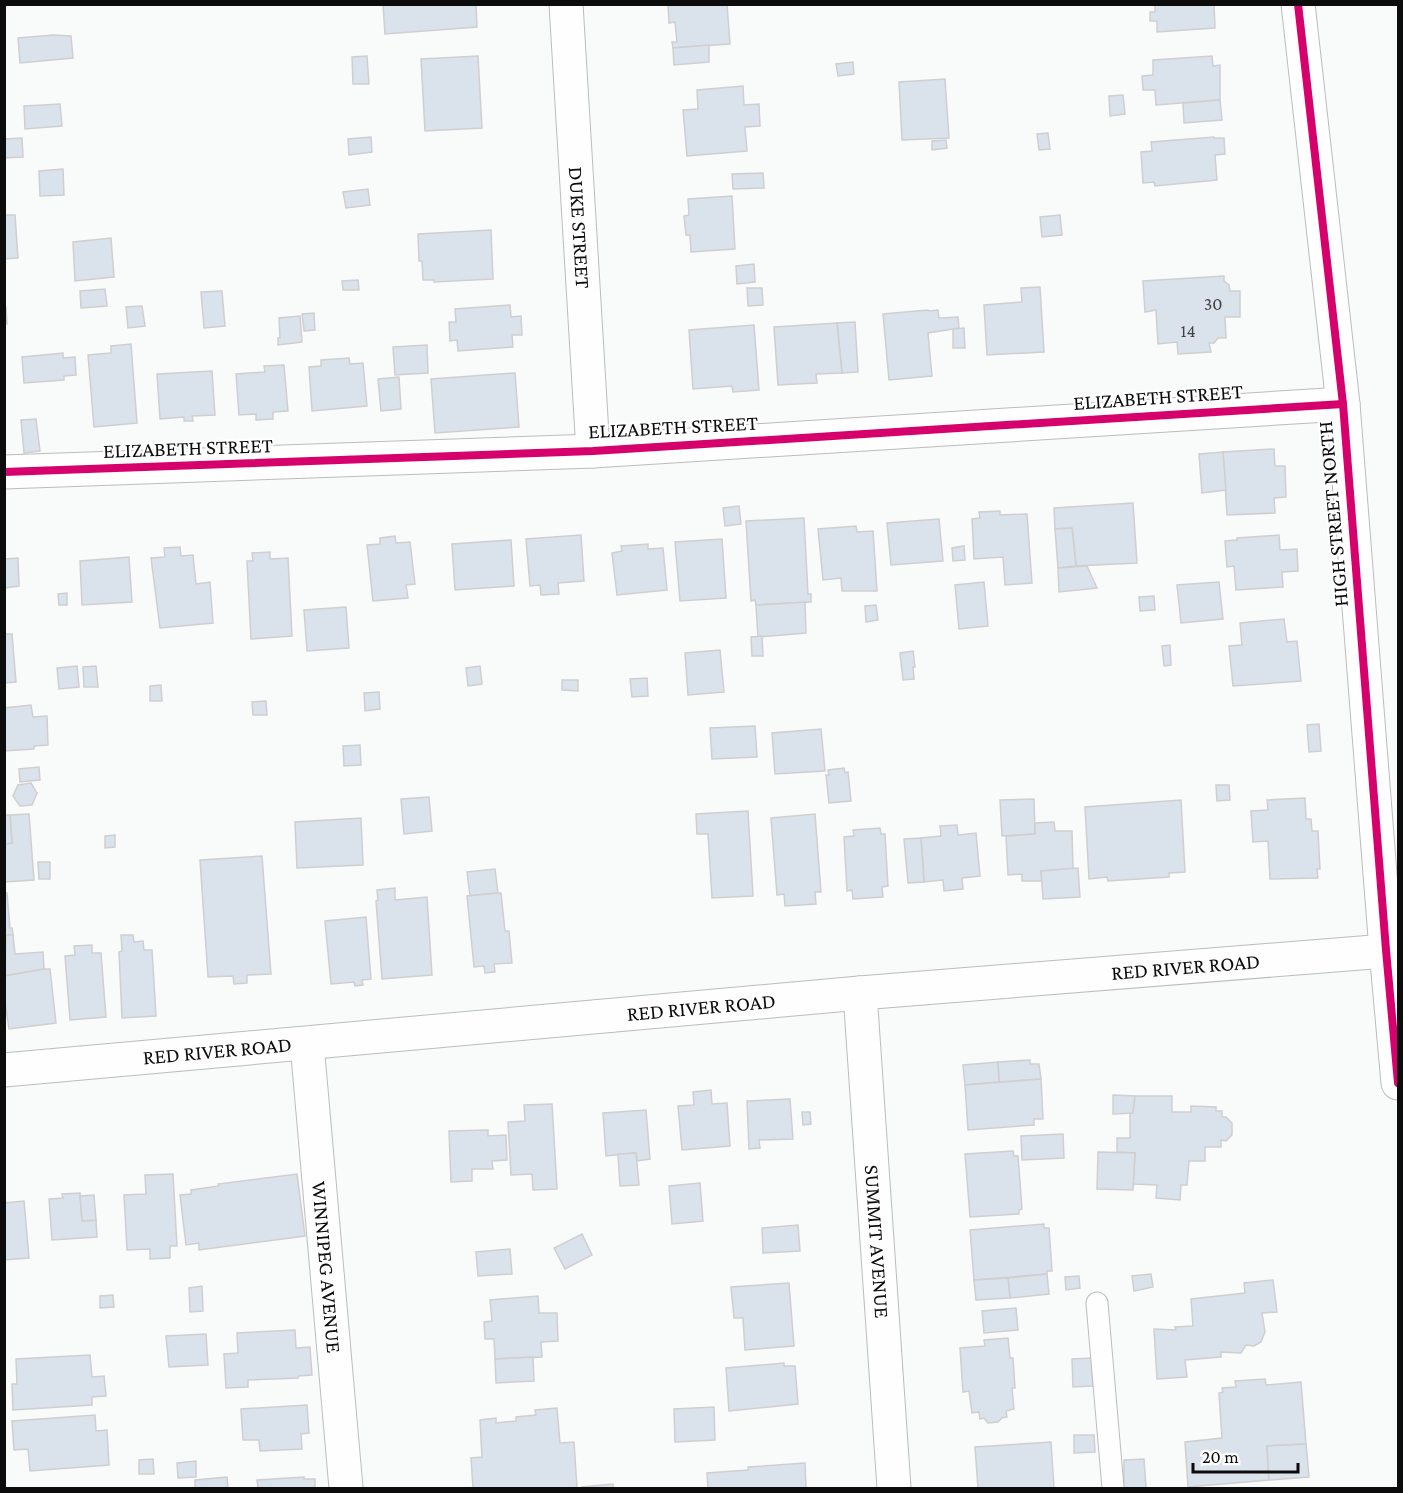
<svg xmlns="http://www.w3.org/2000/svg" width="1403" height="1493" font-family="'Crimson Pro',serif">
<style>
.building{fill:#dae2eb;stroke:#cfcfd0;stroke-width:1.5}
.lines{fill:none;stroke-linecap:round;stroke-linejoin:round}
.service-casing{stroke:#bbbcbc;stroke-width:23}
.minor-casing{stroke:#bbbcbc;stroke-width:35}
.secondary-casing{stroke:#bbbcbc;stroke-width:35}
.service{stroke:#fefefe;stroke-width:21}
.minor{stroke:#fefefe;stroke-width:33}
.secondary{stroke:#fefefe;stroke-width:33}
.cycleway-casing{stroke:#fff;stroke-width:11}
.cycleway{stroke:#d6006c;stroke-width:8}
.labels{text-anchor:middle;stroke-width:4.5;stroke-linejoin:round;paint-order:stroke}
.number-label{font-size:18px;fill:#404244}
.street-label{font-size:21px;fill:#0c0c0d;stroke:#fff}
</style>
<rect width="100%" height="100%" fill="#f9fafa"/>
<g class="building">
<polygon points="383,4 476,4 477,27 385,34"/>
<polygon points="668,4 727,4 730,44 673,48 672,42 677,42 675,22 669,23"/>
<polygon points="1155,4 1214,4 1215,28 1157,32 1157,21 1150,21 1150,12 1155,12"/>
<polygon points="53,35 71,36 73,58 20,63 18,38"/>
<polygon points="709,45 709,62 674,65 673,48"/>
<polygon points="367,56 369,84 353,84 352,57"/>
<polygon points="478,56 482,128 425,131 421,59"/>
<polygon points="1212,56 1213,66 1220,65 1220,100 1156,105 1155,90 1143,90 1142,76 1153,75 1153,60"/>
<polygon points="853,62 854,74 838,76 836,64"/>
<polygon points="945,79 949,138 902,140 899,82"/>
<polygon points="743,86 744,105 759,104 760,126 745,127 747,151 687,156 683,110 698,109 697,90"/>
<polygon points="1123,95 1125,114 1110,116 1109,96"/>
<polygon points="1220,100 1222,120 1184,123 1183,103"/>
<polygon points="60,104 62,126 25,129 24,106"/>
<polygon points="1048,133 1050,149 1039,150 1037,134"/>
<polygon points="371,137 372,152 349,155 348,139"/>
<polygon points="1214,137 1214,138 1224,138 1225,154 1215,155 1217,180 1155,186 1154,182 1143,183 1141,152 1152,151 1151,142"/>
<polygon points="22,138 23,157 4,158 4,139"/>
<polygon points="946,140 947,148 932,150 932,141"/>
<polygon points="63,169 64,195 40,196 39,171"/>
<polygon points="763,173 764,188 733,189 732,174"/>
<polygon points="368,189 370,205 346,208 343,192"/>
<polygon points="732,196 735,249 691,252 690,235 686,235 684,216 689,215 688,199"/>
<polygon points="4,215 15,215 18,258 4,259"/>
<polygon points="1060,215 1062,235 1042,237 1040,217"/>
<polygon points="491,230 493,279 434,282 434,280 423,280 422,261 419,261 418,234"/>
<polygon points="111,238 114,277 75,281 73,242"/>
<polygon points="754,264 755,282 737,284 736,266"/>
<polygon points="1224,276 1224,281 1229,285 1230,291 1240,291 1240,317 1225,317 1226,338 1218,338 1214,343 1209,343 1211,352 1178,354 1177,342 1158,344 1156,310 1145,312 1143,281"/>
<polygon points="358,280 359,290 343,290 342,281"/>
<polygon points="1040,287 1044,352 987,355 984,305 1022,302 1021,288"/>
<polygon points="747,288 762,288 763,305 748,306"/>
<polygon points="105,289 107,306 81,308 80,291"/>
<polygon points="222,291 225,326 204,328 201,292"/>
<polygon points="510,305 511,317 521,316 522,335 512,335 513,347 458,351 457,340 450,341 449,322 456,322 455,309"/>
<polygon points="142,306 145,326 128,328 126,307"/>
<polygon points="4,307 6,307 7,324 4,324"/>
<polygon points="928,310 929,311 938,310 939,318 958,317 959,328 928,333 932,376 889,380 883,314"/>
<polygon points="314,313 315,330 304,331 302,314"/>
<polygon points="300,316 302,342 278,345 278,338 280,338 279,318"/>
<polygon points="855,322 858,372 842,373 837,323"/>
<polygon points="837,323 842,373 816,374 817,383 778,385 774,327"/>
<polygon points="754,325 759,390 733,392 732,386 693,389 689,330"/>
<polygon points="964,328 965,348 953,348 953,329"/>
<polygon points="131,344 137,423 94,427 88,355 111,353 111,346"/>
<polygon points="427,345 428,373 395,375 393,347"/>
<polygon points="63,353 63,358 75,357 76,375 64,376 64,380 24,383 22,357"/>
<polygon points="349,358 350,364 363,363 367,406 312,411 309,367 321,366 321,360"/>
<polygon points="284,365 288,411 273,412 273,419 256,420 256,414 239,415 236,374 265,372 264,366"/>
<polygon points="212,371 215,415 192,416 193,421 184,421 184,417 160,419 157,374"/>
<polygon points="515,373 519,427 435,433 431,379"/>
<polygon points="399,377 401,409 381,411 378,379"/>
<polygon points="36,419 40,451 24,453 21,420"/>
<polygon points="1274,449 1275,466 1285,466 1286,497 1274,498 1275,513 1227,515 1223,452"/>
<polygon points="1223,452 1226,490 1202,493 1199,454"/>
<polygon points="1133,503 1137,563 1076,566 1072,528 1055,529 1054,508"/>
<polygon points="739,506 741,524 725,526 723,508"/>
<polygon points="1000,511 1000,515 1027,514 1032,583 1005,585 1003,557 974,559 972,519 980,518 979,512"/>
<polygon points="804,518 808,594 811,594 811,602 756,605 755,600 751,601 746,521"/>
<polygon points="939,519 943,561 891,565 887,523"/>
<polygon points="856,526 857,532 873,531 877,591 842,591 841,578 823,580 818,529"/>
<polygon points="1072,528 1076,566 1058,568 1055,529"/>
<polygon points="581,535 584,581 558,583 559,594 541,595 540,585 530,586 526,539"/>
<polygon points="1279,535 1280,550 1297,549 1298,571 1282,572 1283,587 1236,590 1234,566 1227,567 1225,541 1237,540 1237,538"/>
<polygon points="395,536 396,543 410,542 415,584 406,585 408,598 373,601 367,545 380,544 380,538"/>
<polygon points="722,539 726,598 680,601 675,542"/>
<polygon points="511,540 514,586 455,590 452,544"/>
<polygon points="648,544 648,549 663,548 667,590 617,595 612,553 622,551 621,546"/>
<polygon points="964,546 965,560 953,561 952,548"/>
<polygon points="180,547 181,556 193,555 196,584 210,582 213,623 160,628 151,558 165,557 164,548"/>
<polygon points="270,552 270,559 288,558 292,636 251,639 247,561 253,561 252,553"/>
<polygon points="129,557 132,602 82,605 80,561"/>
<polygon points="18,558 19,586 5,588 4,600 4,559"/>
<polygon points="1087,566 1097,588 1059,592 1058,568"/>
<polygon points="984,582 988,626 959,629 955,585"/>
<polygon points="1219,582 1223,619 1181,623 1177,585"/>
<polygon points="67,593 67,605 59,605 58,594"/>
<polygon points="1154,596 1155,610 1140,611 1139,597"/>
<polygon points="805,602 806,633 758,637 756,605"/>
<polygon points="876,605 878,620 866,622 865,606"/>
<polygon points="346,607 349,648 307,651 304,610"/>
<polygon points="1284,619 1287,642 1297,641 1301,681 1233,686 1229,646 1242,645 1240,623"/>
<polygon points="4,634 12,634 16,682 4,683"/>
<polygon points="762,636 763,656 752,656 751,637"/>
<polygon points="1170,645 1171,665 1164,666 1162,646"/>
<polygon points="720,650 724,692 688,695 685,653"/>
<polygon points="913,651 915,667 913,667 914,679 903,680 900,653"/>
<polygon points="77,666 79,687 59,689 57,668"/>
<polygon points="96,666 98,687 84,687 83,667"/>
<polygon points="480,666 482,684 468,686 466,668"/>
<polygon points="647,678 648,696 632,697 630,679"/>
<polygon points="562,680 578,680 578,691 562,690"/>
<polygon points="161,685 162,701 150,701 150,686"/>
<polygon points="379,692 380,709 365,711 364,693"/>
<polygon points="266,701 267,715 253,715 252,702"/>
<polygon points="31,705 33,717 47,716 48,745 34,746 34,749 4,751 4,708"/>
<polygon points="1319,724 1321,751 1309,752 1307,725"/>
<polygon points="755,726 757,757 712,759 710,728"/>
<polygon points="821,729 825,771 775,774 772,733"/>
<polygon points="360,745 361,765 344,766 343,746"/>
<polygon points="39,767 40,780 20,782 19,769"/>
<polygon points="844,768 845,773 848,772 851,801 829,803 826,775 829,775 828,770"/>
<polygon points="31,783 37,793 32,805 20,806 13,796 18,785"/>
<polygon points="1216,785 1229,785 1230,800 1217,801"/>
<polygon points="429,797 432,831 404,834 401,799"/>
<polygon points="1305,798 1306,819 1311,819 1312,831 1318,831 1320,869 1317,869 1318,878 1270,879 1268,841 1253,842 1251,811 1268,810 1267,800"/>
<polygon points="1034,799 1035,834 1002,836 1000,800"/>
<polygon points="1181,800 1185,872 1169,873 1169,877 1108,881 1107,877 1089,879 1085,807"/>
<polygon points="748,811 753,896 712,898 708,834 697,834 696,814"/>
<polygon points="29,814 34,880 4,882 4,844 12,843 10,815"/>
<polygon points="815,814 821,892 815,892 816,904 785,906 784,894 777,895 771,818"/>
<polygon points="4,815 10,815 12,843 4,844"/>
<polygon points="361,818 363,865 297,868 295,822"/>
<polygon points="1054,822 1055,831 1072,831 1073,869 1041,871 1042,881 1022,881 1022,874 1008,875 1006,836 1035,834 1035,823"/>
<polygon points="957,825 958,835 976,833 980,876 962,878 963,889 944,891 943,880 924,882 921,838 941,836 940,826"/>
<polygon points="880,828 881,834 885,834 888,886 882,887 883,897 853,899 852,890 847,891 844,837 854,836 853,830"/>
<polygon points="115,835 115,847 105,848 105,836"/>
<polygon points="921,838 924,882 908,883 904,839"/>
<polygon points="262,856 271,974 247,975 247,983 234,984 233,976 208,977 200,860"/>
<polygon points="38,862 50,862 50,879 39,879"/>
<polygon points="1078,868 1080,897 1043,899 1041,871"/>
<polygon points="495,869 498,893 470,896 467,872"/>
<polygon points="395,888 395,900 427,897 432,975 382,979 376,901 378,900 377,890"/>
<polygon points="4,893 7,893 10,928 12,928 13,935 4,936"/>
<polygon points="498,893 501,893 505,931 509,931 512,963 494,964 495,972 485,973 484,966 474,967 467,896"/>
<polygon points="366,917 371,979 362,980 363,985 355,986 354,982 331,984 325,921"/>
<polygon points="6,935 13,935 15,954 43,952 44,969 5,976"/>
<polygon points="121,935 133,935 134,942 143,941 144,950 152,950 156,1016 122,1018 119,952 122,951"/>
<polygon points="92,945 92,953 101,953 106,1017 70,1020 65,956 75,955 74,946"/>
<polygon points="44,969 50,969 56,1023 9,1029 4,995 4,976"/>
<polygon points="1030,1060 1030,1064 1039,1064 1041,1079 999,1082 998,1062"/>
<polygon points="998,1062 999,1082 965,1085 963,1065"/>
<polygon points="1041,1079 1043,1119 1034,1119 1034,1125 968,1130 965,1085"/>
<polygon points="711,1090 712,1104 727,1103 730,1146 682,1150 678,1106 694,1105 693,1092"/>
<polygon points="1113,1095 1135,1096 1133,1113 1113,1114"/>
<polygon points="1135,1096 1172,1096 1172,1112 1191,1112 1191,1106 1216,1107 1216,1111 1222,1111 1222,1117 1226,1117 1232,1123 1232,1135 1226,1141 1221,1140 1221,1147 1205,1147 1205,1161 1189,1161 1187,1185 1181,1185 1180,1200 1156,1198 1157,1185 1133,1184 1135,1153 1117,1152 1117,1138 1130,1138 1130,1113 1133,1113"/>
<polygon points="790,1099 793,1139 759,1140 760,1148 749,1149 747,1101"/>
<polygon points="552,1104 557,1189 533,1190 532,1174 511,1175 508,1122 525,1121 524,1105"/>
<polygon points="646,1110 650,1159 637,1161 636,1153 606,1156 603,1113"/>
<polygon points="802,1112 810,1112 811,1124 803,1125"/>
<polygon points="488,1130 488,1136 506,1135 507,1160 492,1161 493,1169 472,1169 472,1181 451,1182 449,1131"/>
<polygon points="1063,1134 1064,1158 1022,1160 1021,1136"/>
<polygon points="1013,1151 1014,1156 1018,1156 1022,1209 1019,1210 1019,1214 970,1217 965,1154"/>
<polygon points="1098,1152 1135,1153 1133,1190 1097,1189"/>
<polygon points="636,1153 639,1185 620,1186 618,1154"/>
<polygon points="173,1174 177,1246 170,1246 170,1258 150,1259 150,1249 127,1250 124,1195 146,1194 145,1175"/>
<polygon points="297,1174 305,1236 199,1250 199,1243 186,1245 180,1195 191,1194 191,1190 219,1186 218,1184"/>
<polygon points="700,1183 703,1221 672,1224 669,1186"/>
<polygon points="80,1193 82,1221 96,1220 97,1237 52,1240 49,1199 63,1198 62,1194"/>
<polygon points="94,1195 96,1220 82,1221 80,1196"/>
<polygon points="24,1201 29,1258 4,1260 4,1203"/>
<polygon points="1044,1224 1044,1228 1049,1228 1052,1271 1047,1271 1047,1274 974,1280 970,1230"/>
<polygon points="798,1225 800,1251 763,1253 762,1228"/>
<polygon points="582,1234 592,1255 565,1269 554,1248"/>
<polygon points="510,1249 512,1274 478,1276 476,1252"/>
<polygon points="1047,1274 1049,1294 1010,1298 1008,1278"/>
<polygon points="1151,1274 1153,1287 1134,1291 1132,1276"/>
<polygon points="1079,1276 1080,1288 1066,1290 1065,1277"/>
<polygon points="1008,1278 1010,1298 976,1300 974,1280"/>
<polygon points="1273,1280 1277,1312 1262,1313 1265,1332 1261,1342 1254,1346 1246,1345 1241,1353 1221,1352 1221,1357 1185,1360 1187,1377 1157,1379 1154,1329 1176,1330 1175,1327 1193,1326 1191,1299 1245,1293 1244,1283"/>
<polygon points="789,1283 794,1346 745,1350 743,1318 734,1318 731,1287"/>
<polygon points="202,1286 203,1311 190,1312 189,1288"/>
<polygon points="113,1295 114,1307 100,1308 100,1296"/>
<polygon points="538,1296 539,1313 557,1313 558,1341 541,1342 542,1357 495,1359 494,1339 485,1339 484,1322 492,1321 490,1300"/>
<polygon points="1016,1308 1018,1330 984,1333 982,1311"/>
<polygon points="295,1330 296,1348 310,1347 312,1375 298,1376 298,1378 248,1380 248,1387 226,1388 224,1354 238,1353 237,1333"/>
<polygon points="206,1334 208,1365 169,1367 166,1336"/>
<polygon points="1008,1338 1010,1358 1013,1358 1015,1388 1012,1388 1014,1409 1006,1411 1007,1417 1002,1418 998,1422 988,1423 984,1418 980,1419 979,1412 972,1413 969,1391 963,1392 960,1348 985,1346 984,1340"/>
<polygon points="90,1355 92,1377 104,1376 106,1396 92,1397 92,1405 13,1410 12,1384 17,1384 16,1359"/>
<polygon points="533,1357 534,1381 496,1383 495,1359"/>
<polygon points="1092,1358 1093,1386 1073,1387 1072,1359"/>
<polygon points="784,1363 784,1366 795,1366 798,1404 729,1411 726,1368"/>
<polygon points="1265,1379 1266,1385 1301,1382 1306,1444 1267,1446 1269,1480 1188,1487 1185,1442 1222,1438 1219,1393 1223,1392 1222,1388 1236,1387 1235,1381"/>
<polygon points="307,1405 309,1433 301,1434 302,1449 260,1451 259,1440 243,1440 241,1409"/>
<polygon points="714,1407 715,1440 675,1442 674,1409"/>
<polygon points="557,1408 560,1443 574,1442 577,1488 473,1488 471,1458 482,1457 480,1420 496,1418 496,1423 516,1421 516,1417 536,1415 535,1410"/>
<polygon points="95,1415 96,1431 107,1430 109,1465 30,1471 28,1449 14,1450 12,1421"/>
<polygon points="1074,1435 1094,1435 1095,1452 1074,1453"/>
<polygon points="1051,1442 1054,1488 978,1488 975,1447"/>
<polygon points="1306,1444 1309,1477 1269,1480 1267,1446"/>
<polygon points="153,1459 154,1474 139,1474 139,1460"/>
<polygon points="1144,1459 1146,1488 1124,1488 1124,1460"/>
<polygon points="196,1461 196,1477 178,1478 177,1463"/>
<polygon points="805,1463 806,1488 708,1488 707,1473 748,1470 748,1467"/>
<polygon points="227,1477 228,1488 195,1488 195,1480"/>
<polygon points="304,1477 304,1479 315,1479 315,1488 258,1488 257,1480"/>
<polygon points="613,1484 613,1488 582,1488 582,1487"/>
</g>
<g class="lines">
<defs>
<polyline id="service" points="1097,1303 1113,1488"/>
<g id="minor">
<path id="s1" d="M 566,4 L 593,451"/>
<polyline points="4,472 593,451 1343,404"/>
<path id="s2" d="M 860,993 L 894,1488"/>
<path id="s3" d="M 307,1044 L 346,1488"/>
</g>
<g id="secondary">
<polyline points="1298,4 1343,404 1386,950 1398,1083"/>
<path id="s4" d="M 4,1070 L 860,993 L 1398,950"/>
</g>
</defs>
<use href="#service" class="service-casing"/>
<use href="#minor" class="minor-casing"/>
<use href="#secondary" class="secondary-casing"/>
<use href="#service" class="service"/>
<use href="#minor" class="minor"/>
<use href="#secondary" class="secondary"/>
<defs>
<g id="cycleway">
<polyline points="1298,4 1343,404 1386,950 1398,1083"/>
<polyline points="4,472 593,451 1343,404"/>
</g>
</defs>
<use href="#cycleway" class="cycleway-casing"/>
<use href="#cycleway" class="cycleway"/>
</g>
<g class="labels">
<g class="number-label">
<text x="1213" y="310">30</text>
<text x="1188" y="337">14</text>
</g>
<g class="street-label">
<text dy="7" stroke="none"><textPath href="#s1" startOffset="224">DUKE STREET</textPath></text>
<text transform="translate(1158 397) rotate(-4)" y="7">ELIZABETH STREET</text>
<text transform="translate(673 427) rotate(-3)" y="7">ELIZABETH STREET</text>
<text transform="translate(188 448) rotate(-2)" y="7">ELIZABETH STREET</text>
<text transform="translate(1333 514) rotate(-95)" y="7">HIGH STREET NORTH</text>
<text dy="7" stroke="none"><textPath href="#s4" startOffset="1186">RED RIVER ROAD</textPath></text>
<text dy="7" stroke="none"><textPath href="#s4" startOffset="700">RED RIVER ROAD</textPath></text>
<text dy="7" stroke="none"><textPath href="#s4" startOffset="214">RED RIVER ROAD</textPath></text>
<text dy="7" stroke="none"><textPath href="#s2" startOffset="249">SUMMIT AVENUE</textPath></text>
<text dy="7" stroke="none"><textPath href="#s3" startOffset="224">WINNIPEG AVENUE</textPath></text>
</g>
</g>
<rect width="1403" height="1493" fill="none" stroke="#0c0c0d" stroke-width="12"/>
<path d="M1193 1463v9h105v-9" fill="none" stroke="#0c0c0d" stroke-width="3"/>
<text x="1202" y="1463" font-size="18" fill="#0c0c0d" stroke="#ffffff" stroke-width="4.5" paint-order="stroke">20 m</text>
</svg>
